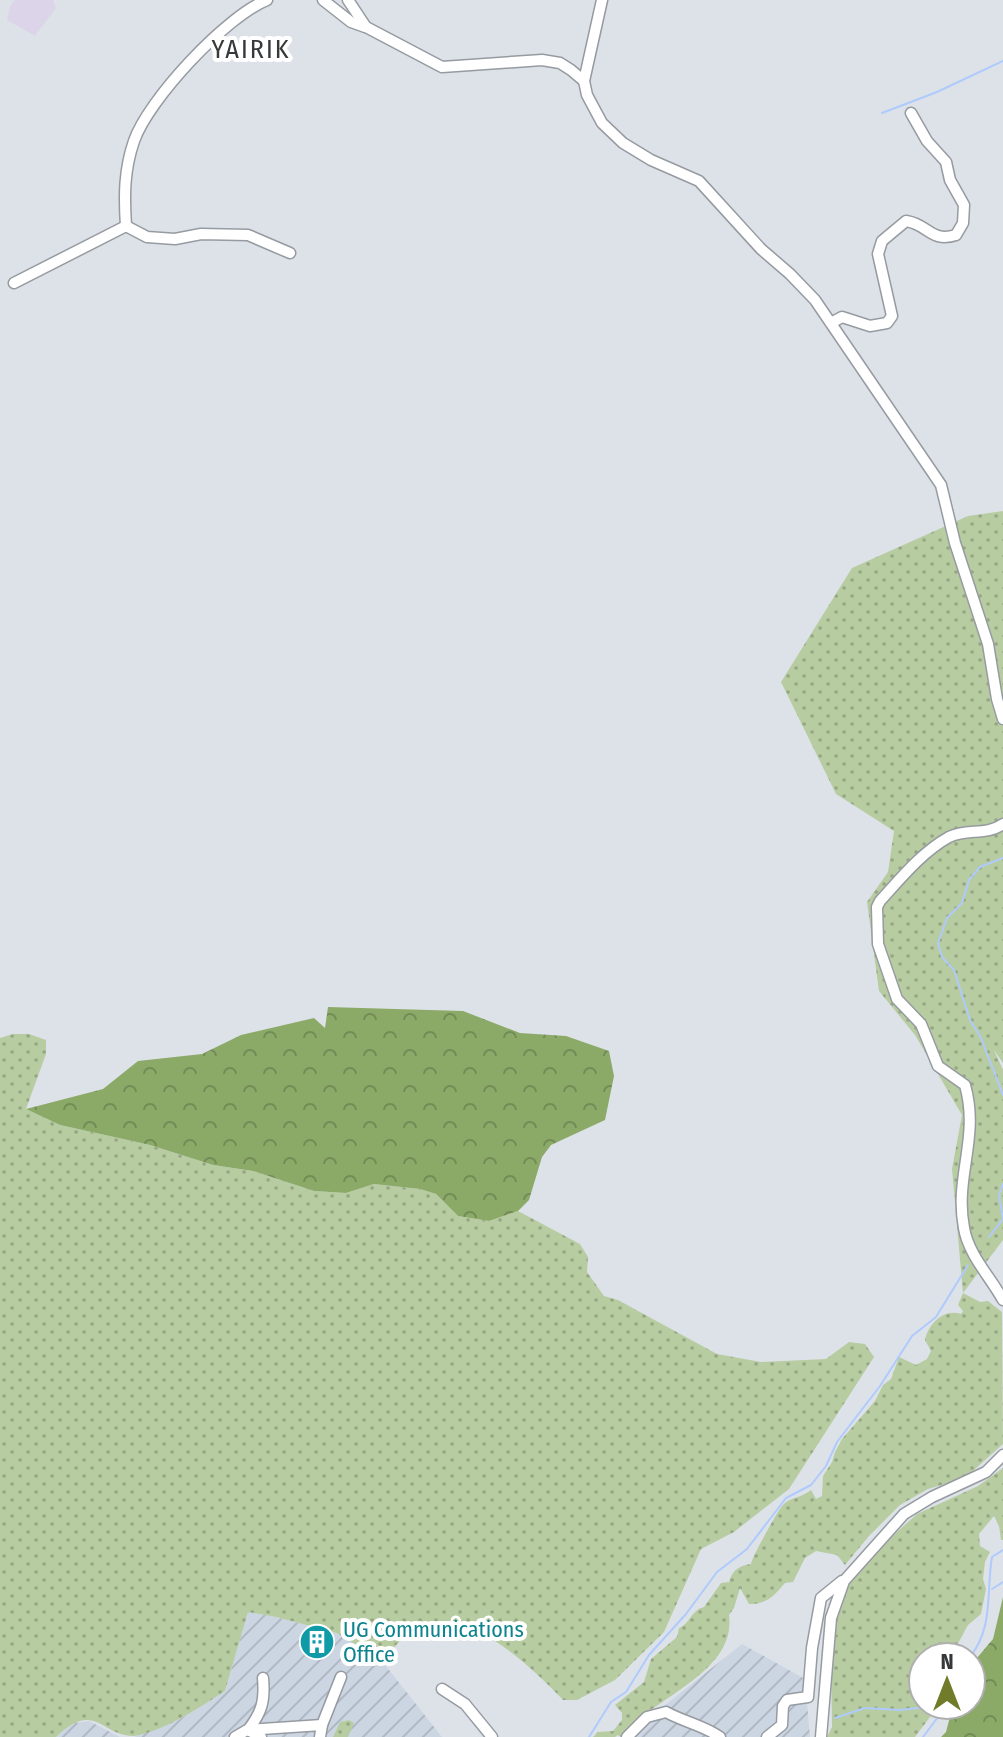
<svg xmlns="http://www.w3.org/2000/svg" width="1003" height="1737" font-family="'Fira Sans Condensed',sans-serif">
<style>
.industrial{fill:url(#industrial-furrows)}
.education{fill:#dcd4e9}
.grass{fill:url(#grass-dots)}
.forest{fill:url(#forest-crowns)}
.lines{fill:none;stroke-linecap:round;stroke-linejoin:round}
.stream{stroke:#afcafc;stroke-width:2}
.minor-casing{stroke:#969ba1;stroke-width:13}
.minor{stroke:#fff;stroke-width:10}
.labels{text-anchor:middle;stroke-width:8;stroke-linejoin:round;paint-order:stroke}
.culture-label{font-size:22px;fill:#0d838f;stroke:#fff;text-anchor:start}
.quarter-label{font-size:26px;letter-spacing:2px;fill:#36383a;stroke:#fff}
</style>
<defs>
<pattern id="industrial-furrows" width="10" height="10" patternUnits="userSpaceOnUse" patternTransform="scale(2)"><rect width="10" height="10" fill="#ccd6e3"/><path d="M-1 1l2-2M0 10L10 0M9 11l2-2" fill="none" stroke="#b0b8c4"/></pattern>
<pattern id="grass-dots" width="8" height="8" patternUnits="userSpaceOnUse" patternTransform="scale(2)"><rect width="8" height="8" fill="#b8cca1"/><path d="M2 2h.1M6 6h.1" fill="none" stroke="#96a784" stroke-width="1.8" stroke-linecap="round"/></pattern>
<pattern id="forest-crowns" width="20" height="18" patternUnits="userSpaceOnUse" patternTransform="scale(2)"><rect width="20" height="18" fill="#8caa67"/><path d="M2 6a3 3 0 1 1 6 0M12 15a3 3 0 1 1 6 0" fill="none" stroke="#738b56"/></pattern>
</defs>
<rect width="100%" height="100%" fill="#dde2e9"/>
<g class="industrial">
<polygon points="248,1612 276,1617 337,1633 382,1661 442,1737 134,1737 180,1719 225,1691"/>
<polygon points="742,1644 805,1679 810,1737 630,1737 645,1721"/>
<polygon points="89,1721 120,1737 56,1737 69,1724"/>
</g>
<polygon class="education" points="15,0 53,0 56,8 35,36 7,20 10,6"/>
<g class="grass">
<path d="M 1003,511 L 1003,1063 L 994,1050 L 1003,1070 L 1003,1240 L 963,1293 L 980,1302 L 988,1301 L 1002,1312 L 1003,1444 L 965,1478 L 928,1489 L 900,1505 L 869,1536 L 845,1565 L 837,1555 L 816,1551 L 805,1558 L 793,1582 L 785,1583 C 774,1596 767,1604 749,1604 L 740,1588 L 734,1608 L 729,1615 C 737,1674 648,1699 621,1737 L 618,1735 L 615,1737 L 593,1737 L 598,1732 L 613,1731 L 622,1720 L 622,1713 L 615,1705 L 644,1682 L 651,1659 L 677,1637 L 679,1628 C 690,1624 691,1610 704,1607 L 721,1583 L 729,1582 C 733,1569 739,1566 751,1564 C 751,1559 777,1512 782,1506 C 789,1497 802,1498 811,1490 L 816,1499 L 822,1496 L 823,1476 L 832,1462 L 835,1452 L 842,1439 L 875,1401 L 883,1385 L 891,1379 L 899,1357 L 916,1365 L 927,1359 L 931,1351 L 925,1340 C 928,1324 944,1308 961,1314 L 963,1311 L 958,1305 L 963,1293 L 952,1169 L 962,1115 L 915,1035 L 879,991 L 867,902 L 888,872 L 894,831 L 836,794 L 781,682 L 852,568 L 968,516 Z"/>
<path d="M 13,1034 L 29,1034 L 46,1040 L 46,1054 L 26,1109 L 60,1125 L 150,1145 L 213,1165 L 253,1171 L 314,1191 L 346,1193 L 374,1184 L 420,1189 L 436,1194 L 458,1216 L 489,1221 L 518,1211 L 580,1244 L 588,1257 L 587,1272 L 604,1296 L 618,1300 L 717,1354 L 761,1362 L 826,1359 L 849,1342 L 865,1344 L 874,1357 L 789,1489 L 734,1532 L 701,1549 L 664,1632 L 615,1680 L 577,1700 L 563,1700 C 542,1678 494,1631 463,1628 C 445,1626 424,1632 406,1634 L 382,1661 L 337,1633 L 276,1617 L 248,1612 L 225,1691 C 197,1709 168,1729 135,1736 C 101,1737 96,1699 56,1737 L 0,1737 L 0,1038 Z"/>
<polygon points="1003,1468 1003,1540 1001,1540 999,1526 994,1516 979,1534 980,1546 990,1552 985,1562 983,1579 986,1589 981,1614 968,1625 955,1649 957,1657 923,1657 923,1705 932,1705 930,1717 915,1737 827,1737 832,1727 831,1659 835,1623 844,1590 878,1549 917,1514 978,1486"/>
<polygon points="349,1720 354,1723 348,1737 333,1737 340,1722"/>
</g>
<g class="forest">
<polygon points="328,1007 463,1011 520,1033 566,1036 609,1051 614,1076 605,1120 551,1145 542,1157 529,1200 518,1211 489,1221 458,1216 436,1194 420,1189 374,1184 346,1193 314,1191 253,1171 213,1165 150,1145 60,1125 26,1109 103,1089 138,1061 202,1054 241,1035 314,1018 325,1028"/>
<polygon points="1003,1597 1003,1737 941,1737 946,1732 953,1705 971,1705 971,1665 993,1639"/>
</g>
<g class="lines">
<g class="stream">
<polyline points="882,113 937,92 1003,61"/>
<polyline points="1003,858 980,867 969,880 962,903 947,918 938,943 942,957 954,970 970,1020 981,1038 1003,1095"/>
<polyline points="989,1237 1003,1219 999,1195 1003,1184"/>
<polyline points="992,1589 1003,1582"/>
<path d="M 970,1657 C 994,1627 986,1592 992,1557 L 1003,1550"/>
<polyline points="835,1718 865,1708 900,1710 944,1705"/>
<polyline points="589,1737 611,1702 626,1692 649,1655 686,1614 717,1572 747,1549 786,1498 811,1485 826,1466 837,1442 880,1386 912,1336 936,1317 968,1265"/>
<polyline points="923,1737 947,1705"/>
</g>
<defs>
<g id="minor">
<polyline points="323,0 351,22 365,27"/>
<polyline points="348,0 366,27 442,67 542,60 560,63 571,70 584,81 587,95 602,123 623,143 651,160 699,181 761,249 790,274 815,300 941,485 955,543 988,644 997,699 1003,719"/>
<polyline points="584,81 602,0"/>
<path d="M 126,226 C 124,196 124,170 134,141 C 148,100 226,16 267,0"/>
<polyline points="126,226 147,237 175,239 201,234 248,235 290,253"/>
<polyline points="14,283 126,226"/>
<path d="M 831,323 L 842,317 L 870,326 L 887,323 L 892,316 L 878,254 L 882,241 L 906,221 C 928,224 931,243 956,235 L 963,223 L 964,205 L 950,180 L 946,162 L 927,141 L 911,113"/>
<path d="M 1003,824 C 986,836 967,828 949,837 C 922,852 901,878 880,901 L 877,907 L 878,944 L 897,999 L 921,1024 L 938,1066 L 965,1085 C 980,1138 954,1177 964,1228 C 968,1254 991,1278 1003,1300"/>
<polyline points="442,1689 465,1704 492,1737"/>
<polyline points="322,1725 341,1677"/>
<polyline points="235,1737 247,1730 322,1725 320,1737"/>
<path d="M 261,1737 L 248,1730 C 262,1712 265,1701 263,1678"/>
<path d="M 627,1737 L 647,1717 L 666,1712 C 684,1722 703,1725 720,1737"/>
<polyline points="767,1737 782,1725 783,1706 787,1700 808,1697 812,1648 821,1598 842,1581"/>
<polyline points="821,1737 831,1618 844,1581 904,1514 932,1497 986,1472 1003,1455"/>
</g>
</defs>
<use href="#minor" class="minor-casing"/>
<use href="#minor" class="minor"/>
</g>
<defs>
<symbol id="building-disc" viewBox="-11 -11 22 22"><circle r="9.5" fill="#0f9aa8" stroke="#fff"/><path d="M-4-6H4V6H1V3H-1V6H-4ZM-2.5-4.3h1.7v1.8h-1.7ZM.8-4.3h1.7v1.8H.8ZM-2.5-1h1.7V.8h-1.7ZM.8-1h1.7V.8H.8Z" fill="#fff"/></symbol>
</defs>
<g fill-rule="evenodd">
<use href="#building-disc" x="297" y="1622" width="40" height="40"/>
</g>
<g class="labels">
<g class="culture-label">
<text x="343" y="1637">UG Communications<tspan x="343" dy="25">Office</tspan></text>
</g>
<g class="quarter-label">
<text x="251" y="58">YAIRIK</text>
</g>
</g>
<g transform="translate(947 1681)"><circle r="38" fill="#ffffff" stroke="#afafb0" stroke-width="2"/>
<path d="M0-6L14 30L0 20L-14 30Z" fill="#707c29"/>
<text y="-12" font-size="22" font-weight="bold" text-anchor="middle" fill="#36383a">N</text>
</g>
</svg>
